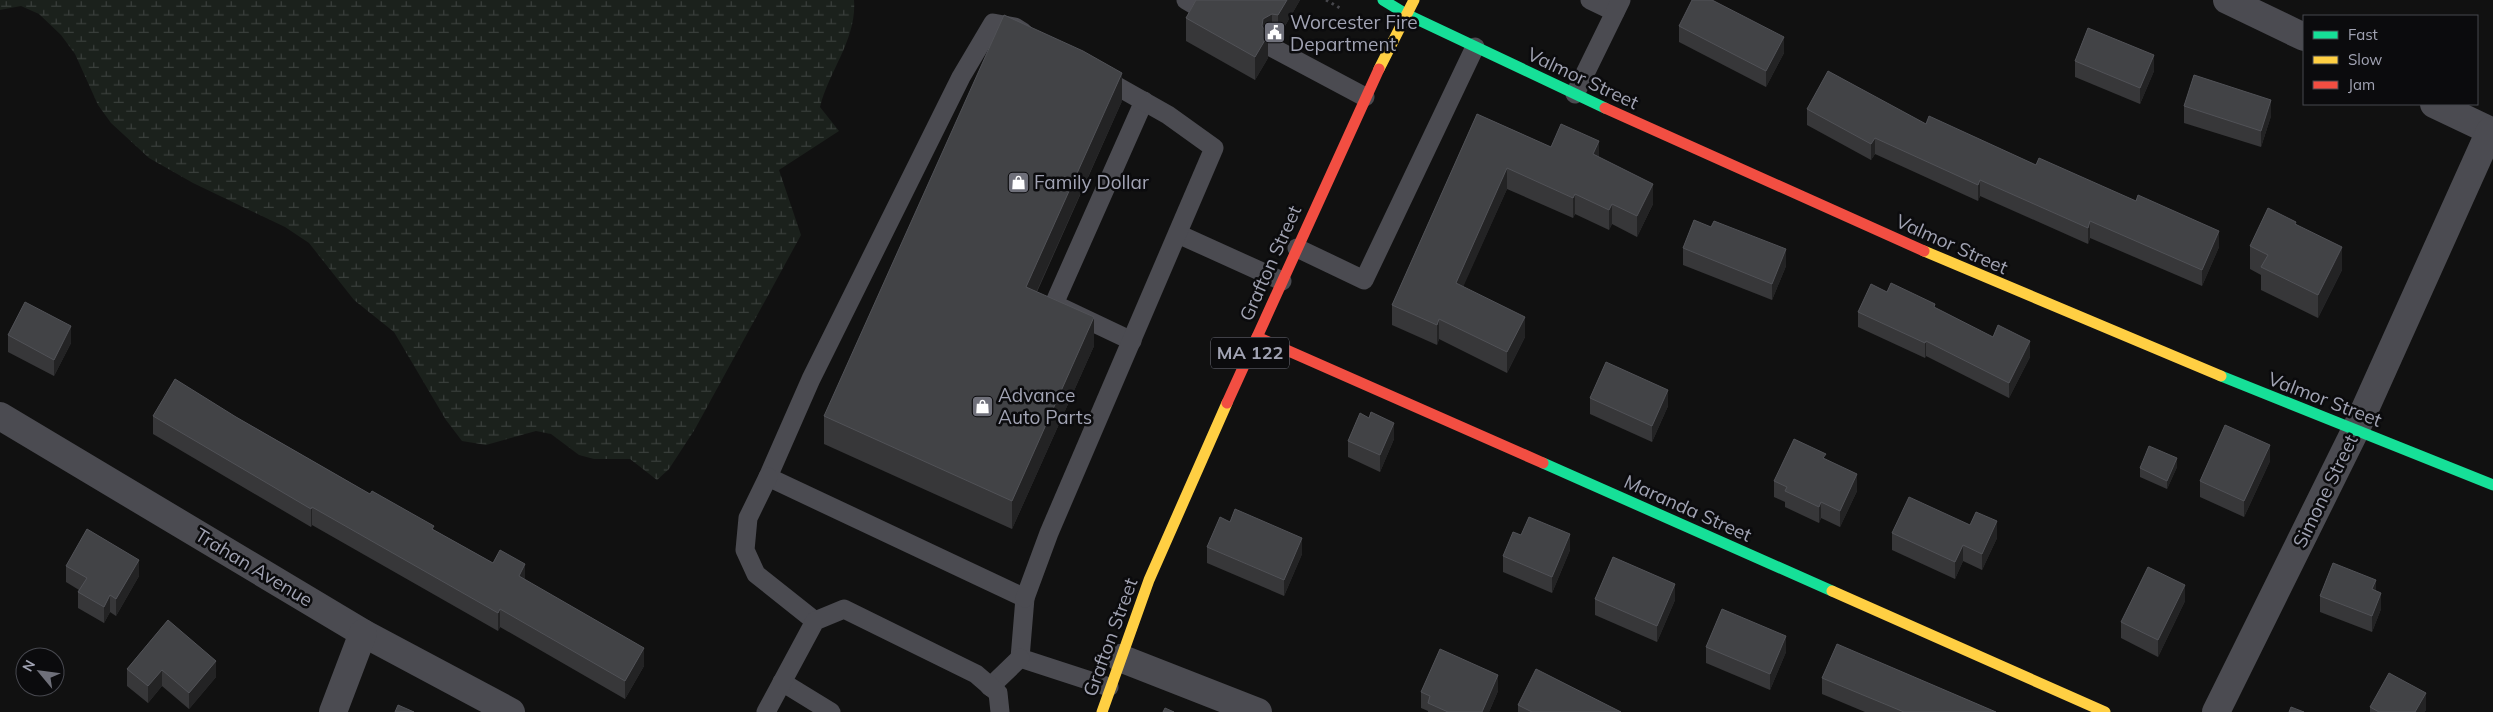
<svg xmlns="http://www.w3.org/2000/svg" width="2493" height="712" font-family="Mulish,sans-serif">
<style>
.wetland{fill:url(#wetland-marsh)}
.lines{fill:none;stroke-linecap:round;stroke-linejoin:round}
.path{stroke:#47474c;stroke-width:3;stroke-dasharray:2.5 4;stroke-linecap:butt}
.lane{stroke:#4b4b51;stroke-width:19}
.street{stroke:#4b4b51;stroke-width:28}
.fast{stroke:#16e098;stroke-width:11}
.slow{stroke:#ffcf43;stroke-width:11}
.jam{stroke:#f24e42;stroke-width:11}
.wall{fill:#373739}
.shaded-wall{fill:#232324}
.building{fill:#424346;stroke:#515257}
.labels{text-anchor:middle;stroke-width:5;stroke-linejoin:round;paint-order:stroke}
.shield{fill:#0b0b0d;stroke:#747581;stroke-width:1}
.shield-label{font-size:18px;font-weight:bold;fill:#a1a3b3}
.poi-label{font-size:19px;fill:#a1a3b3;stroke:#0b0b0d;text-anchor:start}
.street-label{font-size:19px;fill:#a1a3b3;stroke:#0b0b0d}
</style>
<defs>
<pattern id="wetland-marsh" width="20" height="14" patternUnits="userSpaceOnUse" patternTransform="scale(1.25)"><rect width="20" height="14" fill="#1b211c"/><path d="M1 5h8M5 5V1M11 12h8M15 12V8" fill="none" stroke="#393e3b"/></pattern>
</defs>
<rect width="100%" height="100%" fill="#111"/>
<path class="wetland" d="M 0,0 L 854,0 C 857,39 829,71 820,107 L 839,131 L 779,170 L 801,235 L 695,429 L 669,469 L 657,480 L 630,459 L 594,459 L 579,455 L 551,434 L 536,431 L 486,445 L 462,441 L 446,420 L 394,332 L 354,300 L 309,243 L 285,227 L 193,183 L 149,158 L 111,123 L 98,105 L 75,54 L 61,35 L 39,14 L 21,6 L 0,10 Z"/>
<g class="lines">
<polyline class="path" points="1326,0 1340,8"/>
<g class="lane">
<polyline points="1186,0 1203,10"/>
<polyline points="1590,0 1615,12"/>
<polyline points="1023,32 1015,27 993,23 961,77 811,379 768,477 1025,598 1020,658 1109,687"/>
<polyline points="1273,48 1365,97"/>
<polyline points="1575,94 1621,0"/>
<polyline points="1178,234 1282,281"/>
<polyline points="1297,248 1364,280 1475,47"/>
<polyline points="1132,341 1054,304 1144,101"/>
<polyline points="768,477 748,518 745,550 756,574 815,621"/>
<polyline points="1025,598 1049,533 1214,148 1168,115 1099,76"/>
<polyline points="782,682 831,712"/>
<polyline points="990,687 1020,658"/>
<polyline points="766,712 815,621 844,609 976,674 998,693 1000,712"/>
</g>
<g class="street">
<polyline points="2227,0 2304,37"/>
<polyline points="2434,104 2493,132"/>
<polyline points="0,416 363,633 511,712"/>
<polyline points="1120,658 1258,712"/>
<polyline points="333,712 363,633"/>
<polyline points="2216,712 2356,429 2490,131"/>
</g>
<g class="fast">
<polyline points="1383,0 1406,14 1605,108"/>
<polyline points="2221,376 2493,485"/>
<polyline points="1543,463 1832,591"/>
</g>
<g class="slow">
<polyline points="1379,69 1414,0"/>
<polyline points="1924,251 2221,376"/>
<polyline points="1832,591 2105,712"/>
<polyline points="1102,712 1149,580 1227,403"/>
</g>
<g class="jam">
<polyline points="1605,108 1924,251"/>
<polyline points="1257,337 1543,463"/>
<polyline points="1227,403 1379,69"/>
</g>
</g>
<g class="wall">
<polygon points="1196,0 1300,0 1278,38 1272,37 1268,40 1268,58 1255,80 1186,41 1186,18"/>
<polygon points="1679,26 1784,53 1766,87 1679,42"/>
<polygon points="2075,61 2154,71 2140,104 2075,77"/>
<polygon points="1122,101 1037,292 1094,346 1012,529 824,444 824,416"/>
<polygon points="2184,106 2271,116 2261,147 2184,123"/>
<polygon points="1807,109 1926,124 2036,165 2219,247 2202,286 2090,238 2088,244 1980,196 1978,201 1875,154 1871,160 1807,125"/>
<polygon points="1477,114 1551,147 1599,157 1653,204 1637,237 1612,224 1609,230 1575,214 1573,218 1507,189 1463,286 1525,337 1507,373 1439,339 1437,345 1392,325 1392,305"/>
<polygon points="2296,224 2342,270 2318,318 2261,290 2261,275 2250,269 2250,246"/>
<polygon points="1683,248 1786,266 1772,300 1683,265"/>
<polygon points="1887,292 1935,308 2030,357 2009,398 1926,356 1925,358 1858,327 1858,312"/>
<polygon points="8,335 71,343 54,376 8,352"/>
<polygon points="1590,398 1668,406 1652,442 1590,414"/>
<polygon points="153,416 236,417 370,494 493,563 525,580 644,666 625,699 500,627 498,631 312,525 311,527 153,434"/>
<polygon points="1394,439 1380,472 1348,457 1348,441"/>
<polygon points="1826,460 1857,491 1840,527 1821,518 1819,523 1785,507 1785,502 1774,497 1774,481"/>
<polygon points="2270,461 2244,517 2200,497 2200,481"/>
<polygon points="2177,467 2167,489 2140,477 2140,468"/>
<polygon points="1892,533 1997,538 1982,570 1963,561 1955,579 1892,550"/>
<polygon points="1521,535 1570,550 1552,593 1503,572 1503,556"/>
<polygon points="1207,547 1302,554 1284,596 1207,563"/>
<polygon points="66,566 139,576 116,616 110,612 104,623 78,608 78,592 79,590 66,582"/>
<polygon points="2376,591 2381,609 2372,632 2320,612 2320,596"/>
<polygon points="1595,599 1675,600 1657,642 1595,615"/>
<polygon points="2185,601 2158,657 2121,638 2121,622"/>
<polygon points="168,620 216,677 189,709 162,686 148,703 127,686 127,669"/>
<polygon points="1706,647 1786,652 1770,690 1706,663"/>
<polygon points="1822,678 1996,712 1865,712 1822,694"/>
<polygon points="1498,691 1489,712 1428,712 1428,711 1421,708 1421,692"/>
<polygon points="1518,705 1621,712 1518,712"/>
<polygon points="2370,707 2426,710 2424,712 2370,712"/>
</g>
<g class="shaded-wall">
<polygon points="1287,0 1300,0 1278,38 1278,15"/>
<polygon points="1272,14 1272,37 1268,40 1268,58 1255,80 1255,57 1263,19"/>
<polygon points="1784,37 1784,53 1766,87 1766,71"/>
<polygon points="2154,55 2154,71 2140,104 2140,88"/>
<polygon points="1122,73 1122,101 1026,315 1026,287"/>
<polygon points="2271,100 2271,116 2261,147 2261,131"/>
<polygon points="1875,138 1875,154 1871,160 1871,144"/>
<polygon points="1599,141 1599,162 1593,154"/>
<polygon points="1507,168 1507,189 1456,303 1456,283"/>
<polygon points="1980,180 1980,196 1978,201 1978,185"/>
<polygon points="1653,184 1653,204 1637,237 1637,216"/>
<polygon points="1575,194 1575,214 1573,218 1573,198"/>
<polygon points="1612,204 1612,224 1609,230 1609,210"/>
<polygon points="2090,221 2090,238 2088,244 2088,228"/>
<polygon points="2219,231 2219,247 2202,286 2202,270"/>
<polygon points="2342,247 2342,270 2318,318 2318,295"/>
<polygon points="1786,249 1786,266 1772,300 1772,284"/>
<polygon points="1094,317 1094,346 1012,529 1012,501"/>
<polygon points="1525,317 1525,337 1507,373 1507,352"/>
<polygon points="1439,319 1439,339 1437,345 1437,325"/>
<polygon points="71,326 71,343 54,376 54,360"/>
<polygon points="1926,341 1926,356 1925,358 1925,343"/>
<polygon points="2030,341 2030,357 2009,398 2009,383"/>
<polygon points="1668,390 1668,406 1652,442 1652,426"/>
<polygon points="1394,423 1394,439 1380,472 1380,455"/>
<polygon points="2270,445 2270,461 2244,517 2244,501"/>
<polygon points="2177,458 2177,467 2167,489 2167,481"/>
<polygon points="1857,474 1857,491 1840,527 1840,511"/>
<polygon points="1821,502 1821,518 1819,523 1819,507"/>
<polygon points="312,507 312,525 311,527 311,509"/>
<polygon points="1997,521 1997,538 1982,570 1982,554"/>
<polygon points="1570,534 1570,550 1552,593 1552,577"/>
<polygon points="1302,538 1302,554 1284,596 1284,580"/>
<polygon points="1963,545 1963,561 1955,579 1955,562"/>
<polygon points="139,560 139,576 116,616 116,599"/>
<polygon points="525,564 525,583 519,576"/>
<polygon points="2376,580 2376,596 2372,589"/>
<polygon points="1675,584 1675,600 1657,642 1657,626"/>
<polygon points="2185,585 2185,601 2158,657 2158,640"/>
<polygon points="2381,593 2381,609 2372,632 2372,616"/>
<polygon points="110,595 110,612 104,623 104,607"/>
<polygon points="500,609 500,627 498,631 498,613"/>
<polygon points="1786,636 1786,652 1770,690 1770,674"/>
<polygon points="644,648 644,666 625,699 625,681"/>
<polygon points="216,661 216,677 189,709 189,693"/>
<polygon points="162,670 162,686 148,703 148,686"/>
<polygon points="1498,675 1498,691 1489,712 1482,712"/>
<polygon points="2426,693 2426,710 2424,712 2415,712"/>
</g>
<g class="building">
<polygon points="1196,0 1287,0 1278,15 1272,14 1263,19 1262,26 1268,35 1255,57 1186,18"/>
<polygon points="1692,0 1712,0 1784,37 1766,71 1679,26"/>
<polygon points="1004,15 1083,51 1122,73 1026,287 1094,317 1012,501 824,416"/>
<polygon points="2088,28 2154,55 2140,88 2075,61"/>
<polygon points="1828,71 1926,124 1929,116 2036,165 2039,158 2136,201 2138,195 2219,231 2202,270 2090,221 2088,228 1980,180 1978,185 1875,138 1871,144 1807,109"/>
<polygon points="2194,75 2271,100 2261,131 2184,106"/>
<polygon points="1477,114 1551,147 1561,124 1599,141 1593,154 1653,184 1637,216 1612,204 1609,210 1575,194 1573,198 1507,168 1456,283 1525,317 1507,352 1439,319 1437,325 1392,305"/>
<polygon points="2268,208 2296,222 2295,224 2342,247 2318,295 2261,267 2268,255 2250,246"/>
<polygon points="1694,220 1711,227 1714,221 1786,249 1772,284 1683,248"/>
<polygon points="1891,283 1935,304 1934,307 1993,337 1998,325 2030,341 2009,383 1926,341 1925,343 1858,312 1871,284 1887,292"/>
<polygon points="25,302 71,326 54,360 8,335"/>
<polygon points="1606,362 1668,390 1652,426 1590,398"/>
<polygon points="175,379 236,417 370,494 372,491 434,526 432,529 493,563 500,550 525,564 519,576 644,648 625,681 500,609 498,613 312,507 311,509 153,416"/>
<polygon points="1371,412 1394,423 1380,455 1348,441 1360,413 1369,418"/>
<polygon points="2225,425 2270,445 2244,501 2200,481"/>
<polygon points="1794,439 1826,454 1823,458 1857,474 1840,511 1821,502 1819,507 1785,491 1787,487 1774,481"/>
<polygon points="2149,446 2177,458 2167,481 2140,468"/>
<polygon points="1909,497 1970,525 1976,512 1997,521 1982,554 1963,545 1955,562 1892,533"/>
<polygon points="1235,509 1302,538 1284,580 1207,547 1220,517 1230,522"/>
<polygon points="1529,517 1570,534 1552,577 1503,556 1513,532 1521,535"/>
<polygon points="87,529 139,560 116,599 110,595 104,607 78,592 87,578 66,566"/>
<polygon points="1613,557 1675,584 1657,626 1595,599"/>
<polygon points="2333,563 2376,580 2372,589 2381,593 2372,616 2320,596"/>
<polygon points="2148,567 2185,585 2158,640 2121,622"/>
<polygon points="1722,609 1786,636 1770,674 1706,647"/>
<polygon points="168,620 216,661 189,693 162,670 148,686 127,669"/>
<polygon points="1837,644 1996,712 1904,712 1822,678"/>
<polygon points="1440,649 1498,675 1482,712 1448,712 1428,703 1430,696 1421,692"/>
<polygon points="1536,669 1621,712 1532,712 1518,705"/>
<polygon points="2389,673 2426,693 2415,712 2379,712 2370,707"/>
<polygon points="398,705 414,712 395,712"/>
<polygon points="2291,707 2304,712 2289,712"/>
<polygon points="1165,708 1174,712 1163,712"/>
</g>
<defs>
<symbol id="civic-square" viewBox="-11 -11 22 22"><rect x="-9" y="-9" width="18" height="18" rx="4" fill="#6f707a" stroke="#0b0b0d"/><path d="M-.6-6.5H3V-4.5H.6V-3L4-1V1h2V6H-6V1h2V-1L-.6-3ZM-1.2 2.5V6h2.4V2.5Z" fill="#fff"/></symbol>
<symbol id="shop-square" viewBox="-11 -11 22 22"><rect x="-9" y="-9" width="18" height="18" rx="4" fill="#6f707a" stroke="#0b0b0d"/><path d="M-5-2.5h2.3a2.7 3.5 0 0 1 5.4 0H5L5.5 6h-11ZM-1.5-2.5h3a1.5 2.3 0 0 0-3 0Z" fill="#fff"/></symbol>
</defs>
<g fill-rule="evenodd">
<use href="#civic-square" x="1262" y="20" width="25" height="25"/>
<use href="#shop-square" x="1006" y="170" width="25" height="25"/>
<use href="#shop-square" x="970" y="394" width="25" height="25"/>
</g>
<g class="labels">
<rect class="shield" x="1211" y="337.5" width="78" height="31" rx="4"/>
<g class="shield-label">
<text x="1250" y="359">MA 122</text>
</g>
<g class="poi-label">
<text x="1290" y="29">Worcester Fire<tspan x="1290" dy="22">Department</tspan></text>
<text x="1034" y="189">Family Dollar</text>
<text x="998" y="402">Advance<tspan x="998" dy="22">Auto Parts</tspan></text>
</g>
<g class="street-label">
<text transform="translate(1583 78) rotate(25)" y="7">Valmor Street</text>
<text transform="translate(1952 244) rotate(24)" y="7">Valmor Street</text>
<text transform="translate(1270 263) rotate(-66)" y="7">Grafton Street</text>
<text transform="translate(2325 399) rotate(21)" y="7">Valmor Street</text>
<text transform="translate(2325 491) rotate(-64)" y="7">Simone Street</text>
<text transform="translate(1688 508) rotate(24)" y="7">Maranda Street</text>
<text transform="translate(254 567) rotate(31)" y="7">Trahan Avenue</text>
<text transform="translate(1110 637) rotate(-70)" y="7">Grafton Street</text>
</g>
</g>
<rect x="2303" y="15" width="175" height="90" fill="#0b0b0d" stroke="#47484f"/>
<rect x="2313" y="31" width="25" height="8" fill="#16e098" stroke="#47484f"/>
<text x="2348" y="40" font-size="15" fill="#a1a3b3">Fast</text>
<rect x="2313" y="56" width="25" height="8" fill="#ffcf43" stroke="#47484f"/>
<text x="2348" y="65" font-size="15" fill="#a1a3b3">Slow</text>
<rect x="2313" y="81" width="25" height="8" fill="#f24e42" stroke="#47484f"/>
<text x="2348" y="90" font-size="15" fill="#a1a3b3">Jam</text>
<g transform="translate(40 672) rotate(299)"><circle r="24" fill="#0b0b0d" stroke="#47484f"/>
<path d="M0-4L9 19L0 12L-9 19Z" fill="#6f707a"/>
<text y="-8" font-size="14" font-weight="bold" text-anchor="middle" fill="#a1a3b3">N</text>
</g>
</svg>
